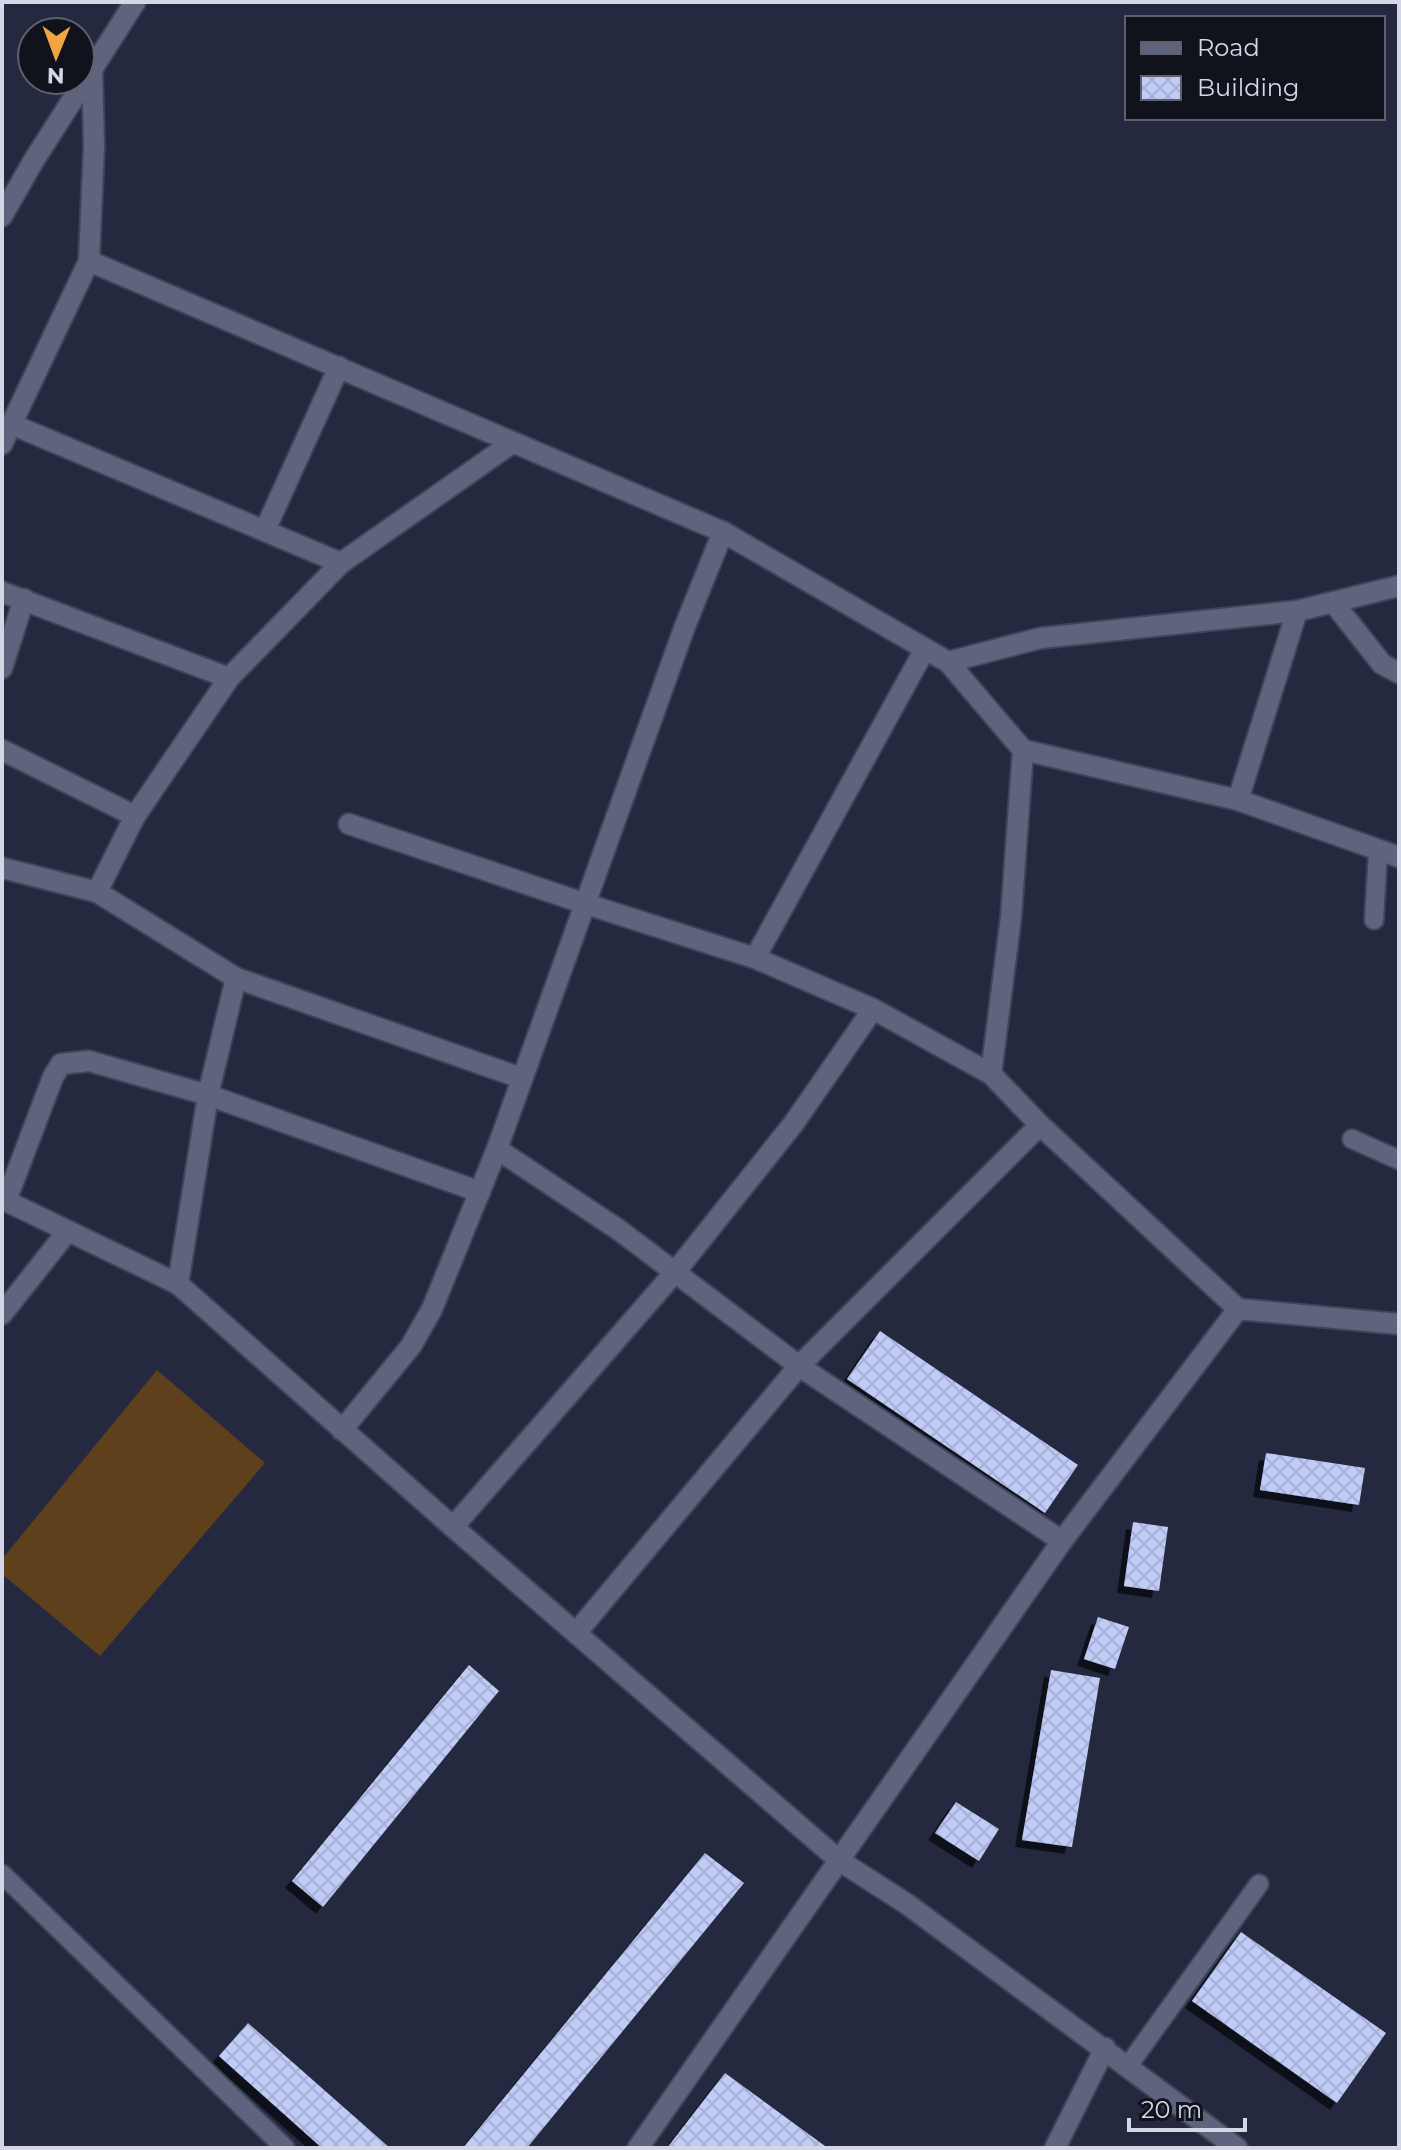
<svg xmlns="http://www.w3.org/2000/svg" width="1401" height="2150" font-family="Montserrat,sans-serif">
<style>
.grass{fill:#5e401d}
.building{fill:url(#building-cross-hatch);filter:url(#shadow)}
.lines{fill:none;stroke-linecap:round;stroke-linejoin:round}
.lane-casing{stroke:#404457;stroke-width:22}
.street-casing{stroke:#404457;stroke-width:24}
.lane{stroke:#5e647e;stroke-width:18}
.street{stroke:#5e647e;stroke-width:20}
</style>
<defs>
<pattern id="building-cross-hatch" width="8" height="8" patternUnits="userSpaceOnUse" patternTransform="scale(2)"><rect width="8" height="8" fill="#c0ccf7"/><path d="M0 0l8 8M0 8l8-8" fill="none" stroke="#a6b0d3"/></pattern>
<filter id="shadow"><feDropShadow dx="-7" dy="7" stdDeviation="0" flood-color="#0009"/></filter>
</defs>
<rect width="100%" height="100%" fill="#24293f"/>
<polygon class="grass" points="157,1370 265,1463 100,1656 2,1574 2,1559"/>
<g class="building">
<polygon points="880,1331 1078,1465 1045,1513 847,1379"/>
<polygon points="1266,1453 1365,1468 1359,1505 1260,1490"/>
<polygon points="1133,1522 1168,1527 1159,1591 1124,1586"/>
<polygon points="1098,1617 1129,1627 1115,1669 1084,1659"/>
<polygon points="469,1665 499,1691 323,1907 292,1881"/>
<polygon points="1051,1670 1100,1678 1072,1847 1022,1840"/>
<polygon points="956,1802 999,1829 979,1861 935,1833"/>
<polygon points="705,1853 744,1883 527,2148 463,2148"/>
<polygon points="1241,1932 1386,2033 1337,2103 1192,2001"/>
<polygon points="248,2023 390,2148 322,2148 219,2056"/>
<polygon points="725,2073 825,2146 823,2148 667,2148"/>
</g>
<g class="lines">
<defs>
<g id="lane">
<polyline points="1374,920 1378,851"/>
<polyline points="1352,1139 1399,1160"/>
<polyline points="2,1874 285,2148"/>
<polyline points="1128,2066 1259,1884"/>
</g>
<g id="street">
<polyline points="2,216 34,160 135,2"/>
<polyline points="89,261 723,532 948,662 1023,750 1238,800 1399,857"/>
<polyline points="11,424 341,563"/>
<polyline points="2,444 89,261 94,146 92,68"/>
<polyline points="265,530 339,367"/>
<polyline points="2,592 229,678"/>
<polyline points="1333,602 1382,664 1399,673"/>
<polyline points="948,662 1041,638 1297,611 1399,586"/>
<polyline points="2,668 24,599"/>
<polyline points="2,750 135,816"/>
<polyline points="1238,800 1297,611"/>
<polyline points="349,824 583,903 755,958 873,1009 991,1074 1040,1125 1238,1309"/>
<polyline points="2,868 97,892 236,978 521,1078"/>
<polyline points="97,892 135,816 229,678 341,563 512,443"/>
<polyline points="755,958 925,649"/>
<polyline points="991,1074 1011,917 1023,750"/>
<polyline points="497,1149 619,1230 799,1366 1062,1541"/>
<polyline points="2,1199 178,1284 453,1527 840,1861 907,1904 1237,2148"/>
<polyline points="6,1201 53,1077 61,1064 89,1061 208,1095 480,1192"/>
<polyline points="178,1284 208,1095 236,978"/>
<polyline points="2,1314 67,1232"/>
<polyline points="342,1430 411,1346 432,1309 497,1149 685,626 723,532"/>
<polyline points="453,1527 676,1271 794,1123 873,1009"/>
<polyline points="576,1633 799,1366 1040,1125"/>
<polyline points="638,2148 1062,1541 1238,1309 1399,1324"/>
<polyline points="1055,2148 1105,2048"/>
</g>
</defs>
<use href="#lane" class="lane-casing"/>
<use href="#street" class="street-casing"/>
<use href="#lane" class="lane"/>
<use href="#street" class="street"/>
</g>
<rect width="1401" height="2150" fill="none" stroke="#d3d7e6" stroke-width="8"/>
<rect x="1125" y="16" width="260" height="104" fill="#10121c" stroke="#5e616d" stroke-width="2"/>
<rect x="1141" y="42" width="40" height="12" fill="#5e647e" stroke="#5e616d" stroke-width="2"/>
<text x="1197" y="56" font-size="24" fill="#d3d7e6">Road</text>
<rect x="1141" y="76" width="40" height="24" fill="url(#building-cross-hatch)" stroke="#5e616d" stroke-width="2"/>
<text x="1197" y="96" font-size="24" fill="#d3d7e6">Building</text>
<g transform="translate(56 56) rotate(181)"><circle r="38" fill="#10121c" stroke="#5e616d" stroke-width="2"/>
<path d="M0-6L14 30L0 20L-14 30Z" fill="#f3a442"/>
<text y="-12" font-size="22" font-weight="bold" text-anchor="middle" fill="#d3d7e6">N</text>
</g>
<path d="M1129 2118v12h116v-12" fill="none" stroke="#d3d7e6" stroke-width="4"/>
<text x="1141" y="2118" font-size="24" fill="#d3d7e6" stroke="#10121c" stroke-width="6" paint-order="stroke">20 m</text>
</svg>
